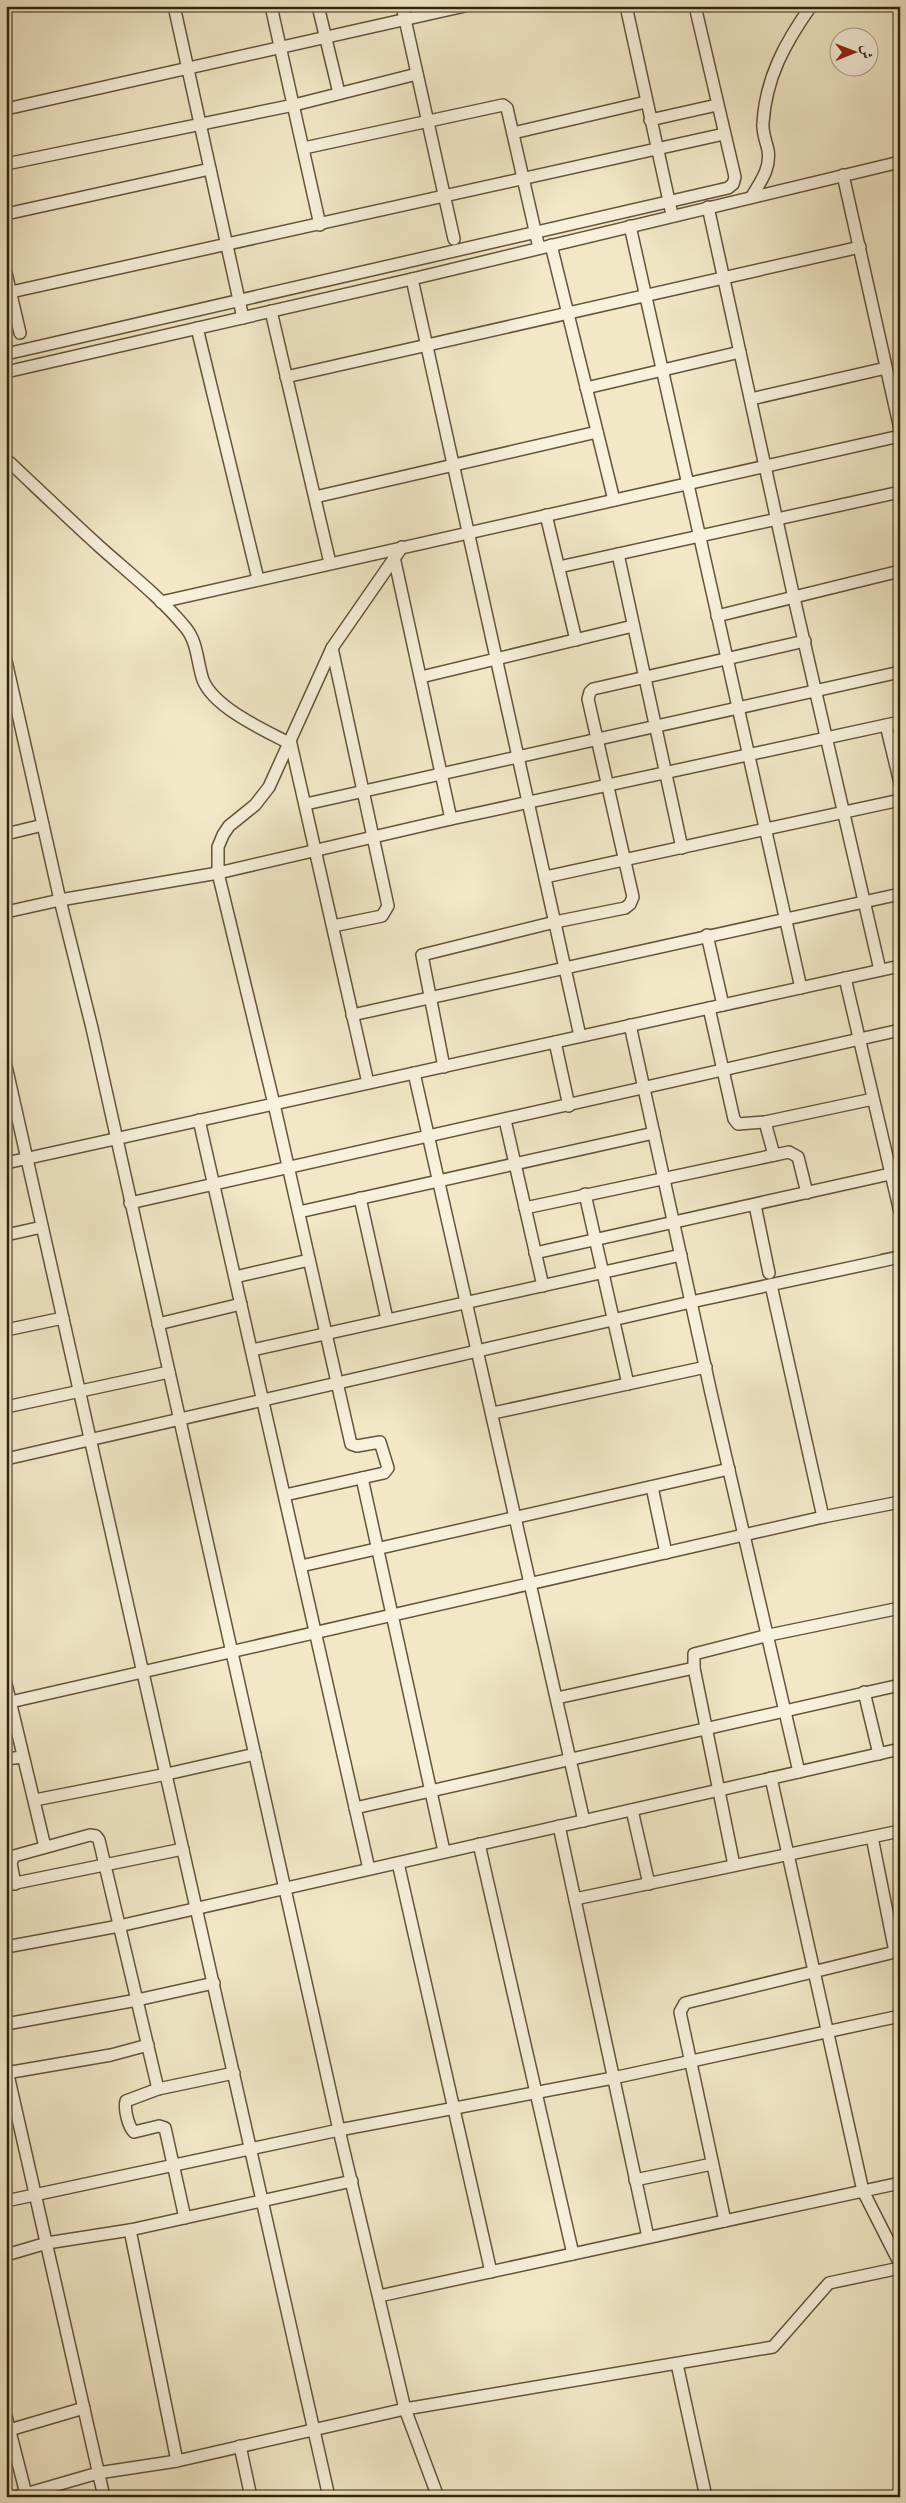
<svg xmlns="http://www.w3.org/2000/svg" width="906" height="2503" font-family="'IM FELL French Canon',Amiri,serif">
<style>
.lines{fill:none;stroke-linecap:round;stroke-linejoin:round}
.stream{stroke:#718173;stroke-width:3}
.minor-casing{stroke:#63543c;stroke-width:14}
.minor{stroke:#f7f0db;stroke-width:11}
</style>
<rect width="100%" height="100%" fill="#f2e8c7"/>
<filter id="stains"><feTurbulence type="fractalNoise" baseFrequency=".004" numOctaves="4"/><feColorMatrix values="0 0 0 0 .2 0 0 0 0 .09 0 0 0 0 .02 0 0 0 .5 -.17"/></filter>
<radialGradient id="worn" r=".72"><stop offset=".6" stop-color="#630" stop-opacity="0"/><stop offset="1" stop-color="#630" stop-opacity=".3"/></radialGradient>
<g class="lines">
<polyline class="stream" points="881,1255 900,1251"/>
<defs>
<g id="minor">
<polyline points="174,6 243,318"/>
<polyline points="271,6 320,225"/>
<polyline points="318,6 339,93"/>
<polyline points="402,6 454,239"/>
<polyline points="626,6 671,210"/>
<polyline points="6,109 465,6"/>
<polyline points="650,120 717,105"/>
<polyline points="513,133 646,102"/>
<polyline points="304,148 503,105 507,108 539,248"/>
<polyline points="6,164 294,105 417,74"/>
<polyline points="843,175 900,429"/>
<path d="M 752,196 C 761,181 771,168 768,150 C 766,141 762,132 763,123 C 766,77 785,43 811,6"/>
<polyline points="708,207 794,598 880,970"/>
<polyline points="6,214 210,169"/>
<polyline points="630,226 801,988"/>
<polyline points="551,245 614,500"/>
<polyline points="6,273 20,333"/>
<polyline points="412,279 580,1036"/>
<polyline points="11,292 724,134"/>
<polyline points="271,311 330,563"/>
<polyline points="197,328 258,579"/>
<polyline points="6,354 728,188 733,184 735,177 695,6"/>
<polyline points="6,372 412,279 900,162"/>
<polyline points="286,377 860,247"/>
<polyline points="586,388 740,352"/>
<polyline points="751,399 886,368"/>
<path d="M 6,459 C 37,488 68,518 100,547 C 129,573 160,597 185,627 C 198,642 197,663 203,680 C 214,708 266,731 291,744 L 368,1083"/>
<polyline points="315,497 597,432"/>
<polyline points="546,515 576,640"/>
<polyline points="618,554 682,848"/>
<polyline points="394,557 451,819"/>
<polyline points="559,567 900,492"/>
<polyline points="161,602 900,436"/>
<polyline points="717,616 900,571"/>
<polyline points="332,648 388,906 382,916 333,926"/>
<polyline points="6,661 60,900 92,1028 339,2130 405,2409 438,2497"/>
<polyline points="421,677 633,626"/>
<polyline points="886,725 900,783"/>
<polyline points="306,804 900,672"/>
<polyline points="6,834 43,825"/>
<polyline points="545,877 900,800"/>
<polyline points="6,912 60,900 218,873 451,819 900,722"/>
<polyline points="707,935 723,1005"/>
<polyline points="845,978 900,1212"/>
<polyline points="709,1008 734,1119 738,1124 765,1122 873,1099"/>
<polyline points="352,1015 900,894"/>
<polyline points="630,1025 711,1393 799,1772"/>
<polyline points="555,1042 569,1106"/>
<polyline points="6,1066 329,2497"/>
<polyline points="444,1067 422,955 555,922 625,908 630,904 633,897 588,699 590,692 593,689 805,641"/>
<polyline points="414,1073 584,1821"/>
<polyline points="199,1120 369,1869"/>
<polyline points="505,1120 543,1286"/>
<polyline points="765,1122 774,1155"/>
<polyline points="6,1163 900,966"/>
<polyline points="585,1194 628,1384"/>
<polyline points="360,1198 387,1319"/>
<polyline points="130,1203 900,1030"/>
<polyline points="755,1205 769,1273"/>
<polyline points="525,1208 789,1152 798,1157 807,1193"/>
<polyline points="299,1212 654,1133"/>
<polyline points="6,1235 42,1227"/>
<polyline points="535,1253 890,1174"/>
<polyline points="235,1277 309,1260"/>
<polyline points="771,1285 823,1517"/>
<polyline points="158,1324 241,1304"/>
<polyline points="6,1330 63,1318"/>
<polyline points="252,1350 681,1255"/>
<polyline points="6,1407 169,1372"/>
<polyline points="493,1413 706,1367"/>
<polyline points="6,1459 691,1302 900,1257"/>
<polyline points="362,1478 444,1851"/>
<polyline points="652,1487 666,1553"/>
<polyline points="285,1495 384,1473 388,1468 380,1442 357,1446 351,1444 274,1104 218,873 218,847 223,835 229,826 255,805 269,787 332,648 402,547"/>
<polyline points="301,1566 729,1469"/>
<polyline points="6,1684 45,1847"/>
<polyline points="864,1692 879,1754"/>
<polyline points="557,1698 694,1668"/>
<polyline points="6,1703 823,1517 900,1502"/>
<polyline points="6,1759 23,1757"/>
<polyline points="771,1778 863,2191 900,2264"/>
<polyline points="35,1800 167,1774 255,1754"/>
<polyline points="355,1808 900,1685"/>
<polyline points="632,1810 649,1884"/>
<polyline points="559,1826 648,2237"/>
<polyline points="479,1844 573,2254"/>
<polyline points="398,1863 491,2272"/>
<polyline points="734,1865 694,1668 694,1654 769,1635 900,1608"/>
<polyline points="15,1884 11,1863 14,1856 90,1835 96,1836 99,1840 158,2089"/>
<polyline points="6,1885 183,1849"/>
<polyline points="575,1899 900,1831"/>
<polyline points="6,1947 119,1926 900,1749"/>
<polyline points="6,2024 137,2000 214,1983"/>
<polyline points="6,2066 104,2497"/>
<polyline points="6,2073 111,2055 148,2045"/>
<polyline points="635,2180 712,2164"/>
<polyline points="6,2201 339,2130 613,2078 900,2016"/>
<path d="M 185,2218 L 165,2128 L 159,2126 L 134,2132 C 128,2126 124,2109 126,2101 L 158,2089 L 234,2073"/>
<polyline points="725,2221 680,2012 685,2003 895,1952 872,1837"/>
<polyline points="130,2230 177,2461"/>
<polyline points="6,2255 47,2243 130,2230 352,2181"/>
<polyline points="379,2296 900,2183"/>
<polyline points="677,2364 706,2497"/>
<polyline points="6,2416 26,2494"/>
<polyline points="6,2431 84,2408"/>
<polyline points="240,2446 251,2497"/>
<polyline points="15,2497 98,2473 177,2461 405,2409 773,2347 829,2283 900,2268"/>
</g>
</defs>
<use href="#minor" class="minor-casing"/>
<use href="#minor" class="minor"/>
</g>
<rect width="906" height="2503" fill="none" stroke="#f2e8c7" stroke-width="25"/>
<rect x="8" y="8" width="891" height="2488" fill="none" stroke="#33230d" stroke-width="2.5"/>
<rect x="12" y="12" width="881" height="2478" fill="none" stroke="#33230d"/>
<g transform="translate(854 52) rotate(89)"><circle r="24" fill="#f7f0db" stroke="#a99e89"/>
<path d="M0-4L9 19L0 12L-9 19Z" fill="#8f2418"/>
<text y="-8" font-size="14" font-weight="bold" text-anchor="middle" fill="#33230d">ش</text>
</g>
<rect width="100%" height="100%" filter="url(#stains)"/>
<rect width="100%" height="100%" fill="url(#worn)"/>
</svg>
